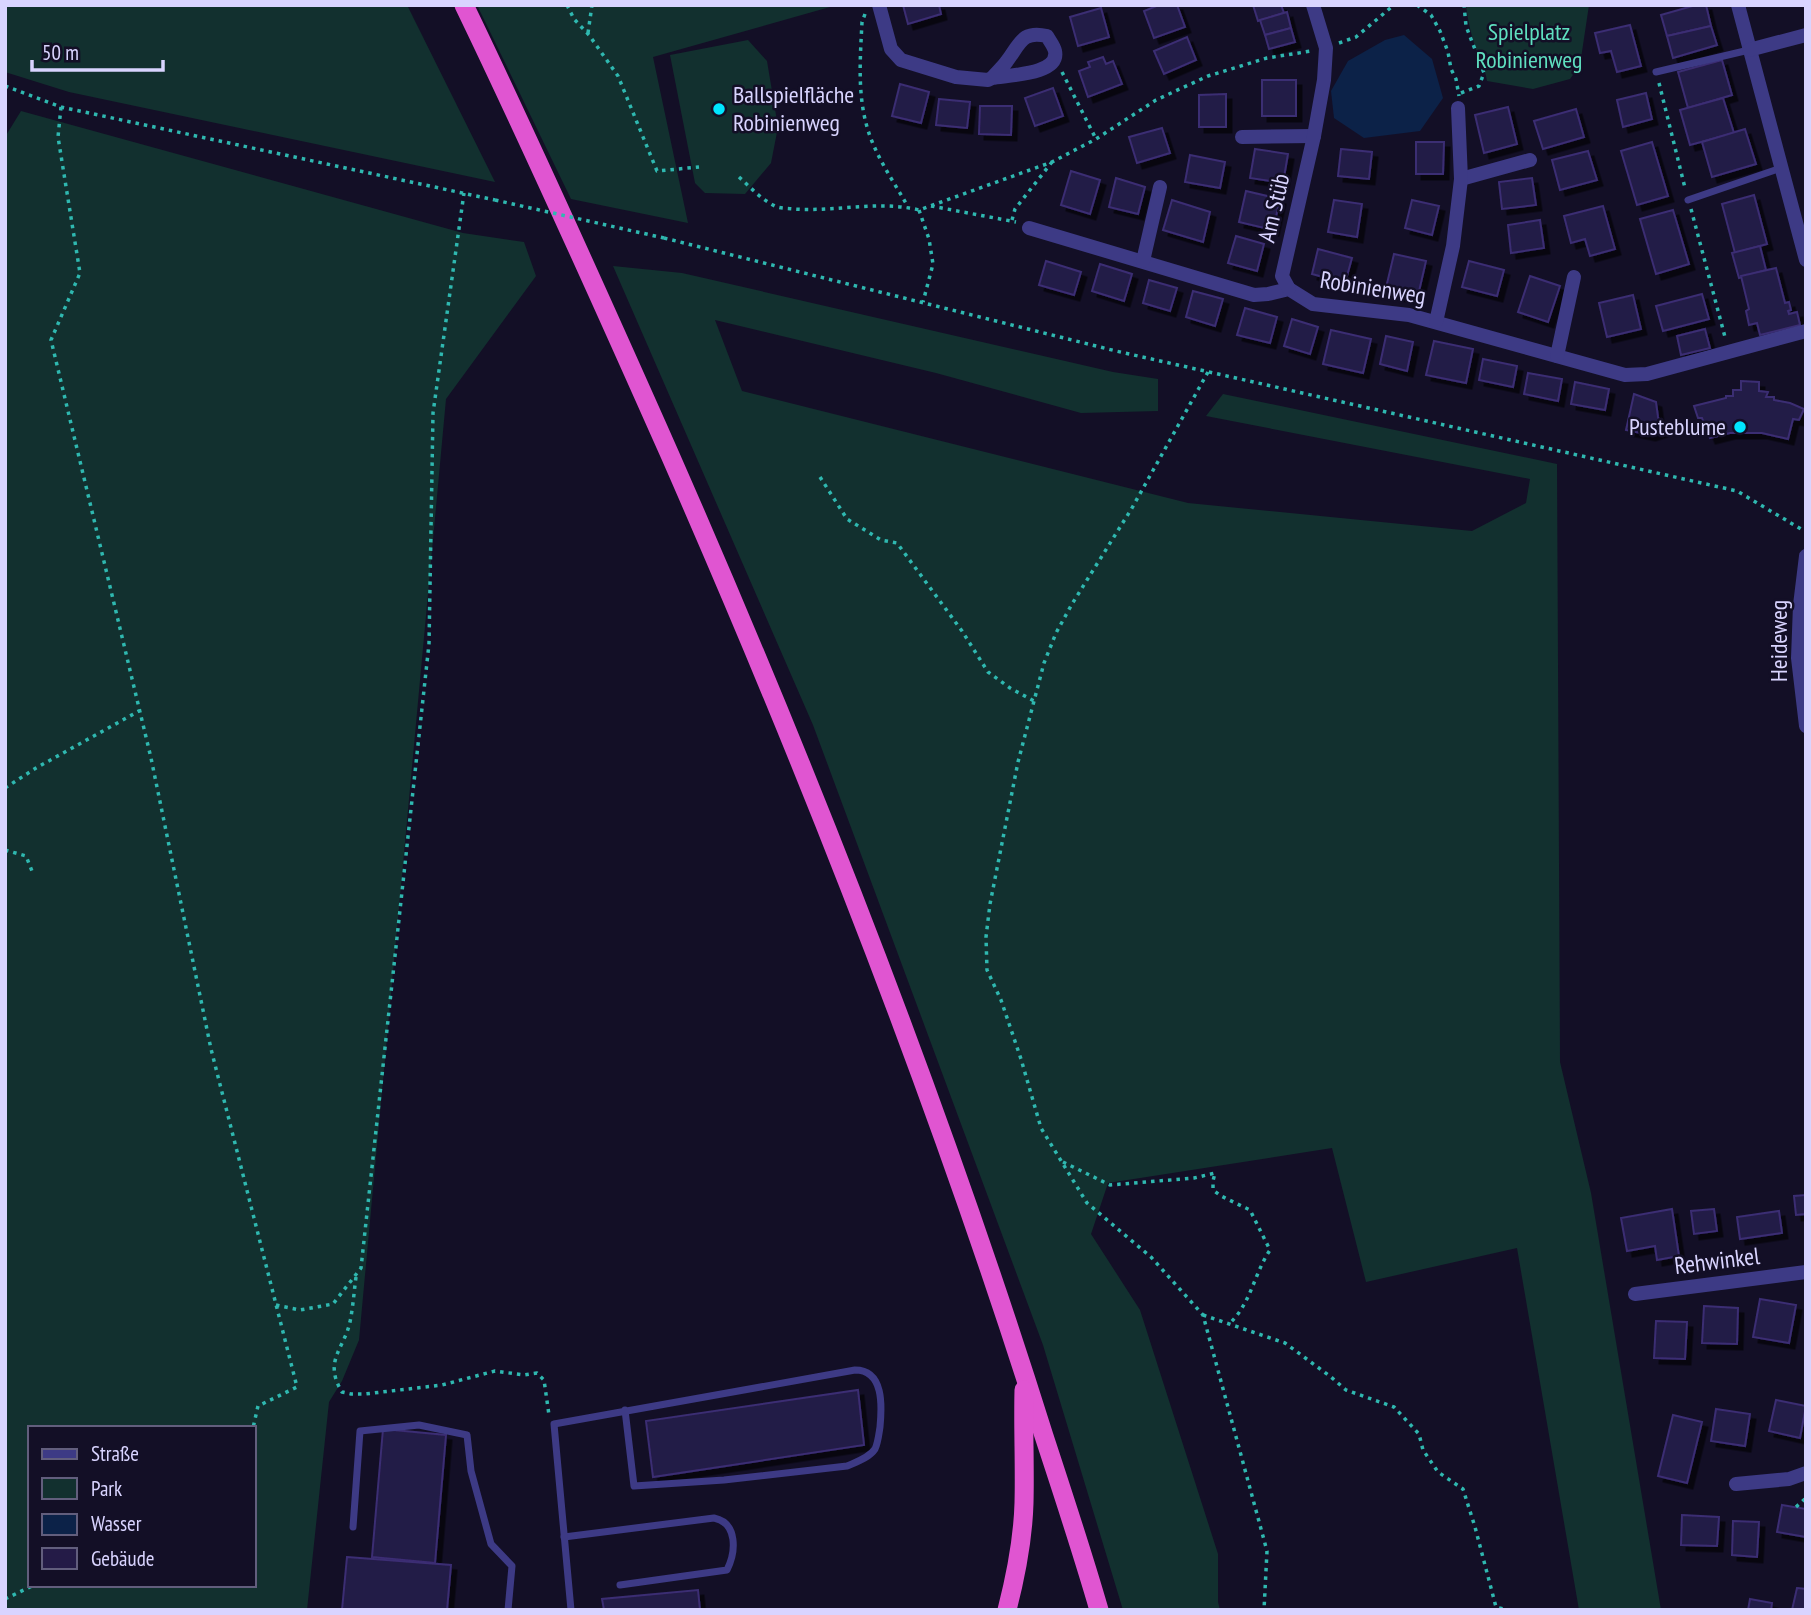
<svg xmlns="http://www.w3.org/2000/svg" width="1811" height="1615" font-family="'PT Sans Narrow',sans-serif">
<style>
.green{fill:#12302f;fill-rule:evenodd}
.water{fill:#0c2248}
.building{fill:#241b47;stroke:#3b2d73;stroke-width:2;filter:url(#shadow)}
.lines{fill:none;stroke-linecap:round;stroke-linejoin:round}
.path{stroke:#2fb8b0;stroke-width:3.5;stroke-dasharray:3.5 5;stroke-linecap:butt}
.service{stroke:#3d3a85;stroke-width:7}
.minor{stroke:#3d3a85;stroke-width:14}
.trunk{stroke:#e055d1;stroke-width:19}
.path-bridge{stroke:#2fb8b0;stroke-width:3.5;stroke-dasharray:3.5 5;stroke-linecap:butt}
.poi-dot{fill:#00e5ff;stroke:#130f26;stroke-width:2.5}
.labels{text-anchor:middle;stroke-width:5;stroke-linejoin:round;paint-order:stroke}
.park-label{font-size:24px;fill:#5fe0c0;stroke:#130f26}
.poi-label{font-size:24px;fill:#d9d4ff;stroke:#130f26;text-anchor:start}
.street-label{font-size:24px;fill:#d9d4ff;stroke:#130f26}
</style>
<defs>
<filter id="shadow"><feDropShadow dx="5.5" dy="5.5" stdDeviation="0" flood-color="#0009"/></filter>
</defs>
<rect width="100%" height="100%" fill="#130f26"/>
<g class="green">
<polygon points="5,5 407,5 495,182 69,92 5,72"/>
<polygon points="477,5 837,5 653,57 688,223 571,199"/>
<path d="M 1466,5 L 1589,5 L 1580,65 L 1570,79 L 1533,89 L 1487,81 C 1486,71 1481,64 1478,55 C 1472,38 1468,23 1466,5 Z"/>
<polygon points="748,40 767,61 778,127 771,163 745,194 705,193 695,183 670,55"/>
<path d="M 21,111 L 463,233 L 524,242 L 536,276 L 446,399 L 359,1340 L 342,1381 L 329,1402 L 307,1610 L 5,1610 L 5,137 ZM 30,1428 L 254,1428 L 254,1585 L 30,1585 Z"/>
<polygon points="613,266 682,273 1113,372 1158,379 1158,411 1081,413 936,373 715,320 742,391 1188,503 1472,531 1526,503 1530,479 1206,416 1223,394 1557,464 1560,1062 1591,1193 1661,1610 1579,1610 1517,1248 1366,1282 1332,1148 1108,1183 1091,1234 1140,1310 1218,1554 1218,1602 1220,1610 1123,1610 1043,1345 813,725"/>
</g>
<polygon class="water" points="1404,35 1432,59 1443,98 1420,131 1364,138 1334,118 1331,91 1348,61 1385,40"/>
<g class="building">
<polygon points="903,5 939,5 941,14 908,24"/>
<polygon points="1159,5 1177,5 1185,27 1154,38 1144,11"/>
<polygon points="1253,5 1281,5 1284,13 1258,21"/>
<polygon points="1696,5 1706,5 1711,26 1667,36 1661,15"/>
<polygon points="1101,8 1109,37 1078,46 1070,17"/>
<polygon points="1287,12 1291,28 1265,35 1260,20"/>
<polygon points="1630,25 1641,66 1617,72 1611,51 1600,53 1595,33"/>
<polygon points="1711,26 1717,45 1673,58 1667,36"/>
<polygon points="1291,28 1295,42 1269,49 1265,35"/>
<polygon points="1187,37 1196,60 1164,74 1154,51"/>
<polygon points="1103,57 1106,64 1113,61 1122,84 1088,97 1079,71 1090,67 1088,62"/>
<polygon points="1722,60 1732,95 1688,108 1678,72"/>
<rect x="1262" y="80" width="34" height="36"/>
<polygon points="900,84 929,92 921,123 892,116"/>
<polygon points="1053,88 1063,116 1035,126 1025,98"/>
<polygon points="1646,93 1652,119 1623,127 1617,100"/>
<polygon points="1226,94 1226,127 1199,127 1199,95"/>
<polygon points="1723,98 1734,133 1690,145 1680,110"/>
<polygon points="939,99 970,102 967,128 936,125"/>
<polygon points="980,106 1012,106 1011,135 979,134"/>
<polygon points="1508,107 1517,144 1484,153 1475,115"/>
<polygon points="1576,109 1584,137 1543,149 1534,121"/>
<polygon points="1162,128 1170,153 1137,163 1129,137"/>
<polygon points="1745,129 1756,164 1712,177 1702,142"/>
<polygon points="1416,142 1444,142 1443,174 1416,174"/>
<polygon points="1652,142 1668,196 1637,205 1621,151"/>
<polygon points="1255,149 1288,154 1283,183 1250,178"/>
<polygon points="1341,149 1372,152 1369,179 1338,176"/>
<polygon points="1588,151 1597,180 1560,190 1552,160"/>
<polygon points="1190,155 1225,162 1220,188 1185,182"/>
<polygon points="1071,171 1100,180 1090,214 1061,205"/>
<polygon points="1116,178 1145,187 1138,214 1109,207"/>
<polygon points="1532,178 1536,205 1502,209 1499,182"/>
<polygon points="1246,191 1280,199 1273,230 1239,222"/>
<polygon points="1754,195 1767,244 1735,253 1722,204"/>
<polygon points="1172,200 1210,212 1203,242 1163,230"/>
<polygon points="1334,200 1362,204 1357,237 1328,232"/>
<polygon points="1412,200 1439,206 1432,235 1405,228"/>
<polygon points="1603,206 1615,249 1590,256 1585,239 1571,243 1564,216"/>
<polygon points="1673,210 1689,264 1656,274 1640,219"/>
<polygon points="1540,220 1544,248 1511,253 1508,225"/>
<polygon points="1236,236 1264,244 1257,271 1228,263"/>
<polygon points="1760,246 1766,270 1739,278 1732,253"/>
<polygon points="1318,249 1352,258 1345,283 1312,274"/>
<polygon points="1394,254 1426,261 1417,300 1385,292"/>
<polygon points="1046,261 1081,272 1074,295 1039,285"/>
<polygon points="1469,261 1504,270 1497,296 1462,287"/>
<polygon points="1100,264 1132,274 1124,301 1092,291"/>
<polygon points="1776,268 1785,303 1789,302 1791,310 1788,311 1789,314 1797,312 1800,325 1760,335 1757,323 1749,325 1746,311 1749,309 1741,276"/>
<polygon points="1530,276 1560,286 1548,322 1518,312"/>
<polygon points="1149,280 1177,288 1170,311 1143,303"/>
<polygon points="1193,291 1223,299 1215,326 1186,317"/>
<polygon points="1702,294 1709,319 1663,331 1656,306"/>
<polygon points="1633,295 1641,329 1607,337 1599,303"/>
<polygon points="1245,308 1277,317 1270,343 1237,335"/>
<polygon points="1292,319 1318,327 1310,354 1284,346"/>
<polygon points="1705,329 1710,348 1681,355 1677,336"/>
<polygon points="1331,330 1371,339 1363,373 1323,364"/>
<polygon points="1386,336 1413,342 1407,371 1380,364"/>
<polygon points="1434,341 1473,349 1466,383 1426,375"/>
<polygon points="1483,359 1517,366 1513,387 1479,380"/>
<polygon points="1528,373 1562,379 1558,401 1524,394"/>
<polygon points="1741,381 1759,382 1759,391 1768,392 1766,397 1774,397 1774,400 1790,403 1804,409 1799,420 1793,419 1788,439 1762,433 1730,433 1710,438 1702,418 1698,418 1694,406 1726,398 1726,396 1733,396 1733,390 1741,390"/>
<polygon points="1575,382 1609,389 1605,410 1571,404"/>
<polygon points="1634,394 1656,402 1658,417 1662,431 1650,435 1626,430"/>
<polygon points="1806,1195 1806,1214 1796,1215 1794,1196"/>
<polygon points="1672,1209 1679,1256 1657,1260 1655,1246 1627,1251 1621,1218"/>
<polygon points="1714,1209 1717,1231 1694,1234 1691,1211"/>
<polygon points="1779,1211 1782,1233 1740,1239 1737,1217"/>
<polygon points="1760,1299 1796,1305 1789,1343 1753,1337"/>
<polygon points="1704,1306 1738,1308 1737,1344 1702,1343"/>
<polygon points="1656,1321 1687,1322 1685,1359 1654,1358"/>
<polygon points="858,1390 864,1445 653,1477 646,1421"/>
<polygon points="1776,1400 1806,1406 1800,1438 1769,1431"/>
<polygon points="1716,1409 1750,1414 1745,1446 1711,1441"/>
<polygon points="1673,1415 1702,1422 1687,1483 1658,1476"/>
<polygon points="383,1429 446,1435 435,1563 372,1557"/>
<polygon points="1782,1505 1806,1509 1806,1537 1777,1532"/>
<polygon points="1682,1515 1719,1517 1717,1546 1681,1545"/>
<polygon points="1733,1521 1759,1522 1757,1557 1732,1555"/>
<polygon points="347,1557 451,1565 447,1610 342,1610"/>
<polygon points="1797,1588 1806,1589 1806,1610 1792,1610"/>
<polygon points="698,1590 700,1610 604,1610 602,1599"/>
<polygon points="1750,1599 1772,1603 1771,1610 1748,1610"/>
</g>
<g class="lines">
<g class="path">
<polyline points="567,5 574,19 589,35 618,76 657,171 699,167"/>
<polyline points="1417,5 1431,15 1440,31 1448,52 1451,69 1456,79 1459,96"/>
<path d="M 865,14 L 862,22 C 860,64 856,106 874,146 C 883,167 897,187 908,207"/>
<polyline points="588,33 592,5"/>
<polyline points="1339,43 1356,37 1394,5"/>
<polyline points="1062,72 1096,139"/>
<polyline points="1659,83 1685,188"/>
<polyline points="5,86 61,107 495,200"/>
<polyline points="1461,93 1479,86 1484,73 1466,26 1464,5"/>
<polyline points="61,107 58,137 80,273 51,340 151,758 211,1049 297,1387 258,1406 253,1428"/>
<path d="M 739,177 C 750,187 760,198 773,205 C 779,209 787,208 794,209 C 835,212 878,200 919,210 L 1052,162 L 1096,139 L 1156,100 L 1208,76 L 1267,58 L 1311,51"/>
<polyline points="931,206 1016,222"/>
<polyline points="1691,209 1725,337"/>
<polyline points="919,210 929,239 933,264 923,302"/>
<polyline points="1012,220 1015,209 1052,162"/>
<polyline points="664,238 1116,351 1737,491 1806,532"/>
<polyline points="1208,372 1132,508 1072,604 1056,633 1044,663 1018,762 990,904 986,937 987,970 1001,1000 1021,1059 1041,1128 1087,1203 1151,1257 1203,1315 1267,1551 1264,1610"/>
<polyline points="820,477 847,519 881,540 897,543 962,631 988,672 1010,688 1034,701"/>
<polyline points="5,788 36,768 139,711"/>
<polyline points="5,850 26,856 32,871"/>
<path d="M 1063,1162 L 1110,1185 L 1194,1178 L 1215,1173 L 1213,1181 L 1213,1190 L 1221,1196 L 1250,1210 L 1270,1250 C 1254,1274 1251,1303 1230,1323"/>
<path d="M 356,1277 C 354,1292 353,1307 350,1322 C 344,1349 323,1361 342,1392 L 351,1394 L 365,1394 L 442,1385 L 495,1371 L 524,1375 L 537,1373 L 544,1380 L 549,1415"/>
<polyline points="276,1305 300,1310 333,1304 361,1268 429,644 433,413 464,193"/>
<polyline points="1203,1315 1285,1343 1331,1377 1346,1390 1394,1407 1419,1434 1423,1450 1438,1472 1463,1489 1475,1527 1496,1607 1507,1610"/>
<polyline points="1796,1507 1806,1498"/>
<polyline points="5,1599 34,1585"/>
</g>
<g class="service">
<polyline points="1656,72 1749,50"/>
<polyline points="1688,200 1781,168"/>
<polyline points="353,1527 360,1431 419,1425 467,1435 471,1471 491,1544 512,1566 508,1610"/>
<path d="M 564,1537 L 714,1518 C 738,1523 736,1552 727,1570 L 620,1585"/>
<path d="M 571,1610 L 554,1424 L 855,1370 C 884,1370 882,1406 880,1427 C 879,1433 878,1443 875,1449 C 869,1458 856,1462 847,1466 L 724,1480 L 634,1486 L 625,1410"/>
</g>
<g class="minor">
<path d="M 879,5 L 891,49 L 901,60 L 956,77 L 988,80 L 992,78 C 1007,75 1060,75 1055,51 C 1054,46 1049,40 1047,36 C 1022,30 1020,44 1007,61 C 1003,67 997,72 992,78"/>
<polyline points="1738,5 1806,260"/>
<polyline points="1749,50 1806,35"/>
<polyline points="1242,137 1314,136"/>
<polyline points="1461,179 1530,160"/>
<polyline points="1029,228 1254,295 1268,294 1289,289 1313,304 1409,315 1625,375 1647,374 1806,331"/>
<polyline points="1143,261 1160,187"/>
<polyline points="1289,289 1282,276 1314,136 1324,80 1326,48 1313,5"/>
<polyline points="1436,322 1453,246 1461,179 1458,108"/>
<polyline points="1557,356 1574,277"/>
<polyline points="1806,556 1800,605 1798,658 1806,726"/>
<polyline points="1635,1294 1806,1272"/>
<polyline points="1736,1484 1789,1479 1806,1473"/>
</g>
<g class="trunk">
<path d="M 464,5 C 536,154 603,304 670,455 C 811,776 939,1102 1044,1436 C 1063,1494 1082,1551 1099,1610"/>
<path d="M 1007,1610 C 1016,1575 1023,1539 1024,1503 C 1025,1465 1023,1427 1024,1390"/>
</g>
<polyline class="path-bridge" points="495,200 664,238"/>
</g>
<g class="poi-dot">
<circle cx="719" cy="109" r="7"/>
<circle cx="1740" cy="427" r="7"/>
</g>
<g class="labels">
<g class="park-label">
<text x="1529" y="40">Spielplatz<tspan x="1529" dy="28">Robinienweg</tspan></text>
</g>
<g class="poi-label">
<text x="733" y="103">Ballspielfläche<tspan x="733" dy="28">Robinienweg</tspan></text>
<text x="1726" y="435" text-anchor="end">Pusteblume</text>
</g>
<g class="street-label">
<text transform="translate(1274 208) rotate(-77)" y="8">Am Stüb</text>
<text transform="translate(1373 288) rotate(9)" y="8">Robinienweg</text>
<text transform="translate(1779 641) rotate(-90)" y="8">Heideweg</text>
<text transform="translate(1717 1261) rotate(-7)" y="8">Rehwinkel</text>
</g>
</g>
<rect width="1811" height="1615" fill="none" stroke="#d9d4ff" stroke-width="14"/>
<rect x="28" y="1426" width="228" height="161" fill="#130f26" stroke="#625e7d" stroke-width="2"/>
<rect x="42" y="1449" width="35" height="10" fill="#3d3a85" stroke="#625e7d" stroke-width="2"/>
<text x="91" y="1461" font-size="21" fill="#d9d4ff">Straße</text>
<rect x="42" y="1478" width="35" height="21" fill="#12302f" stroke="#625e7d" stroke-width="2"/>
<text x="91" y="1496" font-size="21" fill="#d9d4ff">Park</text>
<rect x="42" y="1514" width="35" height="21" fill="#0c2248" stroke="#625e7d" stroke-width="2"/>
<text x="91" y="1531" font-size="21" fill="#d9d4ff">Wasser</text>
<rect x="42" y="1548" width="35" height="21" fill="#241b47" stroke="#625e7d" stroke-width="2"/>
<text x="91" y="1566" font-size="21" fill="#d9d4ff">Gebäude</text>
<path d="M32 60v10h131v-10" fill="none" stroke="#d9d4ff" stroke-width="3.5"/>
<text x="42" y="60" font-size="21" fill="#d9d4ff" stroke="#130f26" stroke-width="5" paint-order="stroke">50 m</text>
</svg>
